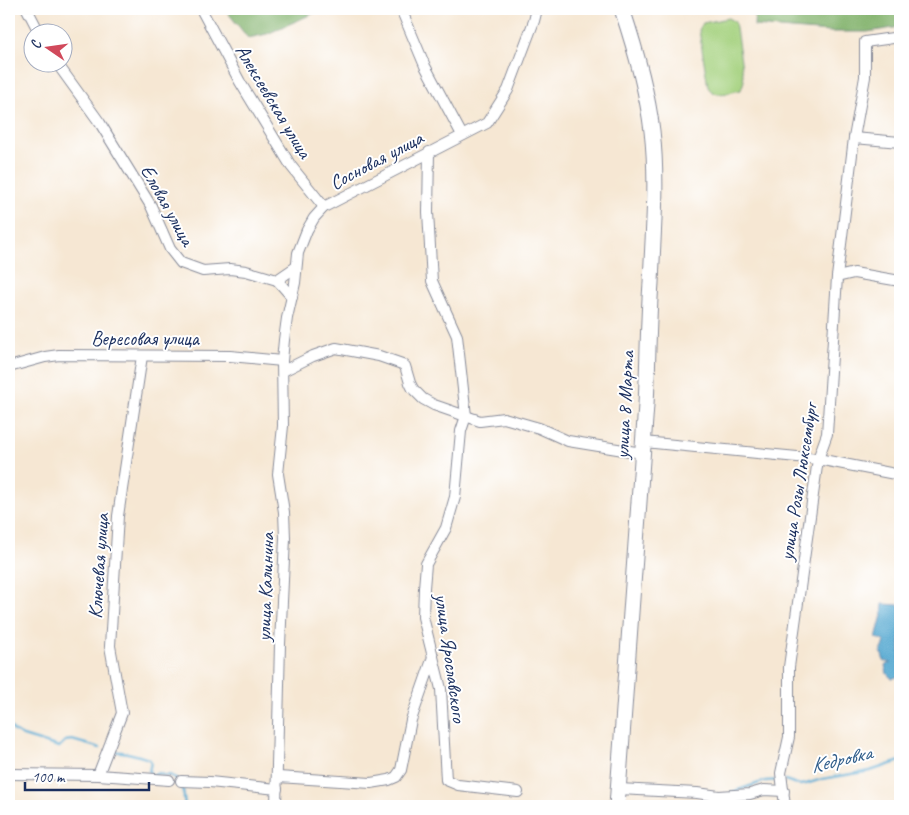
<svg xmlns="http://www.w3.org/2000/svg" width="909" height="815" font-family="Caveat,sans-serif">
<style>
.green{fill:#a3d07c;stroke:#5f806d}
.forest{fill:#82b26c;stroke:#4e7065}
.water{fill:#54a8d0;stroke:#386c97}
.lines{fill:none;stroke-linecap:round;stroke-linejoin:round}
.stream{stroke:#54a8d0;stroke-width:2.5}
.minor-casing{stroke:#888b98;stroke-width:12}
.primary-casing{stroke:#888b98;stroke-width:17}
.minor{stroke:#fff;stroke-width:10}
.primary{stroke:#fff;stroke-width:15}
.labels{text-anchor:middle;stroke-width:4;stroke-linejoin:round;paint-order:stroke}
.street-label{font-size:20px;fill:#1b2f5e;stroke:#fff}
.water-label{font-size:21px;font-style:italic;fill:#325f8c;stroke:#fff}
</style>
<rect width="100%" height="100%" fill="#fff"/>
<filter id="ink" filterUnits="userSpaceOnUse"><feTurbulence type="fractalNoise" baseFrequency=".02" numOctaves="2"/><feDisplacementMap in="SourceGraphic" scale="10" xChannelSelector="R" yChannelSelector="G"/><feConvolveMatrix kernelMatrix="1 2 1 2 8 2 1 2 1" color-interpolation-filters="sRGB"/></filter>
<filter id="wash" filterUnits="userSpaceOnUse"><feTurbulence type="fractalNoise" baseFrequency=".0096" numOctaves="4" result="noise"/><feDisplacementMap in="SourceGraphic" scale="20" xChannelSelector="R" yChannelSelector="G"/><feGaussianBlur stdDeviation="1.12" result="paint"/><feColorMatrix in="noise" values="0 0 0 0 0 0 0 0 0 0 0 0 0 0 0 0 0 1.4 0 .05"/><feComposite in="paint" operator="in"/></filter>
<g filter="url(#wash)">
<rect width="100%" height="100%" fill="#f6e7d3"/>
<path class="green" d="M 728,18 L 735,22 L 744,81 L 741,90 C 730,92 715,99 708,87 L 699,30 L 703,23 Z"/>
<g class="forest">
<polygon points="225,9 323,9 267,34 248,38"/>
<polygon points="755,9 900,9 900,27 867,32 830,32 754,26"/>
</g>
<polygon class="water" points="883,604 899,605 900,604 900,678 896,677 892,679 887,674 885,665 891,663 884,661 881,652 885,642 882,640 876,638 882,615"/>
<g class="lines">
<g class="stream">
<polyline points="9,725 14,731 23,736 59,747 65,741 72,740 100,748"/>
<path d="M 111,752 C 125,751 136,755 149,759 L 151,762 L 149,772 L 151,776 L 159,773 L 165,776 L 170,775 L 175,778 L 183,789 L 185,806"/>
<polyline points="785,780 800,785 806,784 822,779 870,771 900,761"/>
<polyline points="732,792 765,781 780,780"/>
<polyline points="723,806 730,798"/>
</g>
</g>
</g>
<g filter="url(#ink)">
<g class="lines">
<defs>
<g id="minor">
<polyline points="27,9 39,32"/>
<polyline points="201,9 240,82 291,166 324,207"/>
<polyline points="401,9 425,66 462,135"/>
<polyline points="56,62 100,123 151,206 170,249 181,263 203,271 230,269 246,271 277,280 296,267"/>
<polyline points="854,138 900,142"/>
<polyline points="429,152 428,212 432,281 457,336 466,416 461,431 455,497 446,528 426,564 424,588 423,617 441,689 446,780 458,785 518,792"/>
<polyline points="837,277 854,273 900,281"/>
<polyline points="277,280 292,297"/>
<polyline points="9,367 45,357 59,355 230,356 282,361"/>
<polyline points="283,371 313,356 336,348 379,356 402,364 405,366 410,383 413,389 423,399 434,405 480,421 504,418 539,428 568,441 642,453"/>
<polyline points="644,442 818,459 900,475"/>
<polyline points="9,774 98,775 169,780"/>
<polyline points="98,775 122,713 110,646 118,516 142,356"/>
<polyline points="278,777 371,783 389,780 396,777 401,770 411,720 433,657"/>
<polyline points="181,781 210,782 277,789"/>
<polyline points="619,789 697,793 719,796 750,794 764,790 784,791"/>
<polyline points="276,806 280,644 285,538 284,512 278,474 283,426 282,361 284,340 287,318 295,283 298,253 307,230 314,218 324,207 487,123 508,90 534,21 537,9"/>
<polyline points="785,806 781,773 789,737 789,667 818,459 827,434 837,277 854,138 865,77 865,42 900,37"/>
</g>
<path id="primary" d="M 617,806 L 646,405 C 648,364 648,323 651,283 C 653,232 658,181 652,131 C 647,89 635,48 622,9"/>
</defs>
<use href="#minor" class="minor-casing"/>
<use href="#primary" class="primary-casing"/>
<use href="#minor" class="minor"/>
<use href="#primary" class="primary"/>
</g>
</g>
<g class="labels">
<g class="street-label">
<text transform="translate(274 101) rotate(59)" y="7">Алексеевская улица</text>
<text transform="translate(376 160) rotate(-28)" y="7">Сосновая улица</text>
<text transform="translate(168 205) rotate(61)" y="7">Еловая улица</text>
<text x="145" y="345">Вересовая улица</text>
<text transform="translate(624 405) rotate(-87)" y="7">улица 8 Марта</text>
<text transform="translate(798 482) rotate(-81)" y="7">улица Розы Люксембург</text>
<text transform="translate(98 566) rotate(-86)" y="7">Ключевая улица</text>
<text transform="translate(265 587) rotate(-88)" y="7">улица Калинина</text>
<text transform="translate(451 658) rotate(82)" y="7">улица Ярославского</text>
</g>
<g class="water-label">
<text transform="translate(841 759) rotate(-13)" y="7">Кедровка</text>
</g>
</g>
<rect width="909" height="815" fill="none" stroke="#fff" stroke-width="30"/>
<g transform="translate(48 48) rotate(283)"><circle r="24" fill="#ffffff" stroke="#a4acbf"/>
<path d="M0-4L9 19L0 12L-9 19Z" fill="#d1495b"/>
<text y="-8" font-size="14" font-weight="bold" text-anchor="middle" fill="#1b2f5e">С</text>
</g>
<path d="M25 782v8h124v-8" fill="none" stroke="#1b2f5e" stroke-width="2.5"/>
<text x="32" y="782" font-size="15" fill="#1b2f5e" stroke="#ffffff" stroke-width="4" paint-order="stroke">100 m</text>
</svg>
